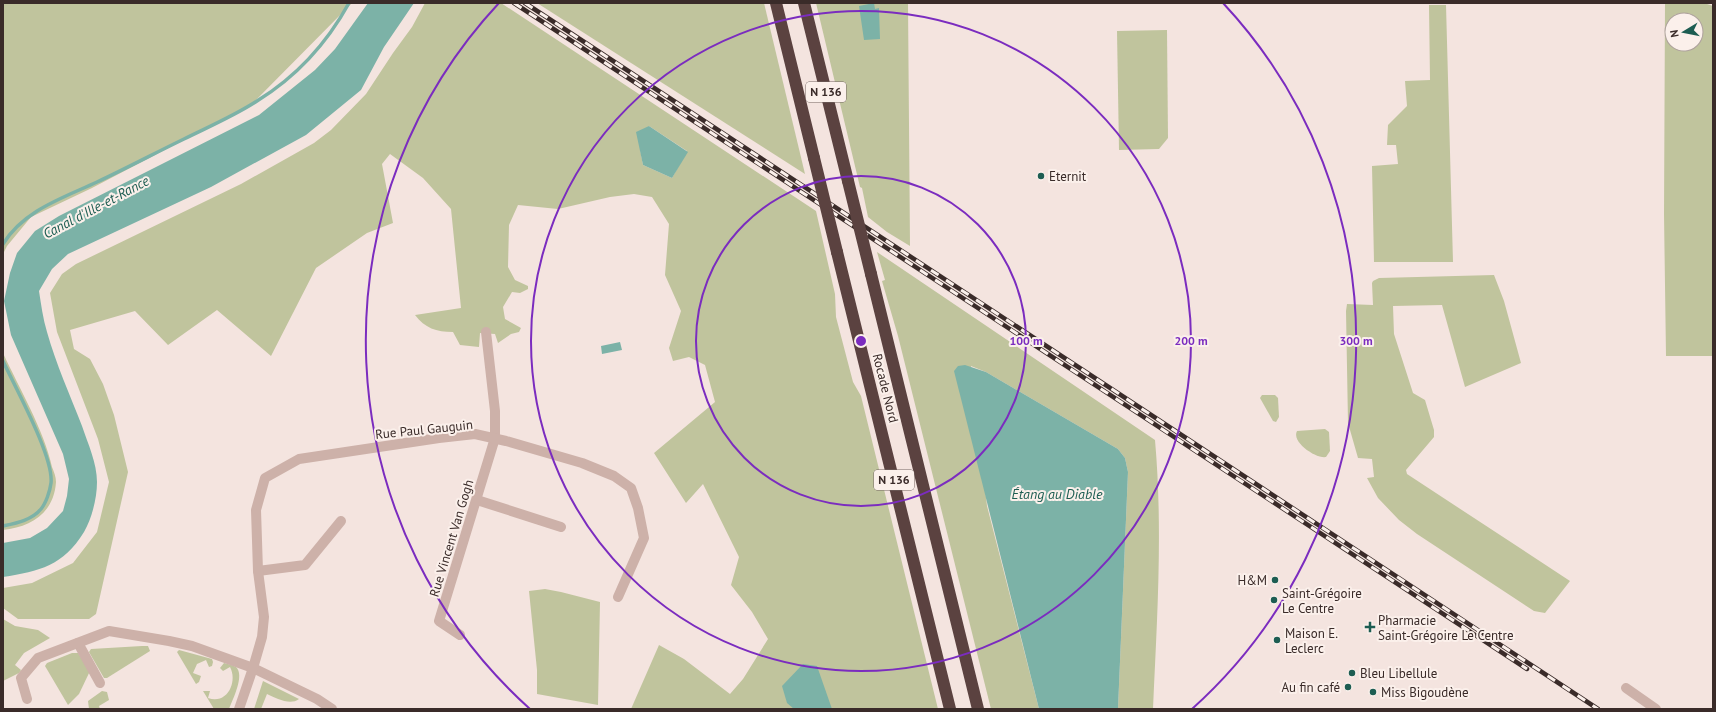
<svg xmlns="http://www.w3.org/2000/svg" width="1716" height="712" font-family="'PT Sans',sans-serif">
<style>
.green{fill:#c0c49d;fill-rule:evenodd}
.water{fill:#7cb2a7}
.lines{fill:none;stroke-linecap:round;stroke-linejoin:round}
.stream{stroke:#7cb2a7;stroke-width:3.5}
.minor{stroke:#cdb1a9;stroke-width:10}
.highway{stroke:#5b4240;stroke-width:12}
.rail-casing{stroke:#3a2b29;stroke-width:4.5}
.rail{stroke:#fbf0eb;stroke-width:3;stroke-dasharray:9;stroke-linecap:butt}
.highway-bridge{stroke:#5b4240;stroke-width:12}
.ring{fill:none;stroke:#7b2cbf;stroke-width:2}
.poi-dot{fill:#1d5d52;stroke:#fbf0eb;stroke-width:1.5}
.labels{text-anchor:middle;stroke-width:4;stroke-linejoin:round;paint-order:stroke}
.shield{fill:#fbf0eb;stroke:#746663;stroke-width:1}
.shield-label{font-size:12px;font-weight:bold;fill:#3a2b29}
.poi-label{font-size:13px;fill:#3a2b29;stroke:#fbf0eb;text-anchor:start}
.street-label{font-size:13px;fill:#3a2b29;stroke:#fbf0eb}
.water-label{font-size:14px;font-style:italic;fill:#1d5d52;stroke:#fbf0eb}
.centre{fill:#7b2cbf;stroke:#fbf0eb;stroke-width:2}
.ring-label{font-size:12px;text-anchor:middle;font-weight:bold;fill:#7b2cbf;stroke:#fbf0eb;stroke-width:4;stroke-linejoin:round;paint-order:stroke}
</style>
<rect width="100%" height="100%" fill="#f4e4df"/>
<g class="green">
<polygon points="3,3 352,3 252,104 92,188 31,217 7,246 3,254"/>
<path d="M 425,3 L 501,3 L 816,211 L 835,294 L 836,317 L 853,382 L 861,396 L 938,709 L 631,709 L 659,645 L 684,659 L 730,694 L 743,679 L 768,639 L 752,612 L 731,585 L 739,557 L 703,484 L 686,503 L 654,453 L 715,402 L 705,365 L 689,357 L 673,361 L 669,348 L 681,311 L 665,275 L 669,224 L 652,197 L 634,194 L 610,197 L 558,209 L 518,205 L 509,225 L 508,267 L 515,280 L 528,286 L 528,289 L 520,293 L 512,292 L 503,307 L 505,319 L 521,328 L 519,332 L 511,334 L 498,343 L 495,334 L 480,333 L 479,347 L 460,345 L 453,332 C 436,332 425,328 415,315 L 461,308 L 451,209 L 423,178 L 390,154 L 382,164 L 393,223 L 367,233 L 316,268 L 271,356 L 217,310 L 168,345 L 135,311 L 70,330 L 74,349 L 90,359 L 103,384 L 114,415 L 128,472 L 96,614 L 89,619 L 18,619 L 3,608 L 3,588 L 32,583 L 73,563 L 97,532 L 109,482 L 98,439 L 57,332 L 50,293 L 62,274 L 76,264 L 241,184 L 314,143 L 331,130 L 366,94 L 393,53 L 412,27 ZM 649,126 L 687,151 L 672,178 L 643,165 L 640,149 Z"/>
<polygon points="537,3 764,3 805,174"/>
<polygon points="816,3 908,3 910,246 887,232 868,217 862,188 860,187"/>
<path d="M 1665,3 L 1707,4 L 1713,6 L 1713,356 L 1666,356 L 1664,214 ZM 1672,20 L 1696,20 L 1696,44 L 1672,44 Z"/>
<polygon points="1429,5 1446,5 1453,262 1374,262 1372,166 1398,164 1396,145 1387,145 1388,125 1407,106 1405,81 1430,80"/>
<polygon points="1167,30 1168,138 1159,149 1119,150 1117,31"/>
<path d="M 877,252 L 1155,440 C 1163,530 1157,619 1153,709 L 1118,709 L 1128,472 L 1125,458 L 1118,449 L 986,372 L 971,366 L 987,506 L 1039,709 L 991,709 L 898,336 L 882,281 L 885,280 Z"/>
<polygon points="1494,275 1504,301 1521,363 1465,387 1442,305 1393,306 1394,334 1413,393 1425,400 1434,430 1434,437 1406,470 1407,474 1570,581 1545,613 1534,611 1417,534 1399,520 1378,498 1367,478 1374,477 1372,459 1358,458 1348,423 1346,311 1347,304 1373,305 1372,283 1373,281 1379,278"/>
<path d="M 3,353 C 19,388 44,430 52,467 C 54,472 56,477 56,482 C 54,513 31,527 3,530 Z"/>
<polygon points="1262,395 1275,395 1278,398 1279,417 1276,422 1273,421 1260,398"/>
<path d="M 1325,429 L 1329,432 L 1330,451 L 1326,457 C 1316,459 1291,442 1297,431 Z"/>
<polygon points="545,589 561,592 600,602 598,705 537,694 537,670 529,591"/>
<polygon points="3,619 15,626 38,630 50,638 24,653 15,665 21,670 19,673 3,681"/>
<polygon points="142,646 148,646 150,651 107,678 104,678 89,652 91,649"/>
<polygon points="179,650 212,659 213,662 212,666 209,667 206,660 197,664 193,673 201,676 199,682 196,684 177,652"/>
<polygon points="72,653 78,653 90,671 79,694 68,705 45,666 47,663"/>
<path d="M 224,663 C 228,664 233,665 236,667 C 245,675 233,699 229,709 L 214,709 L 203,691 L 210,691 L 208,698 C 227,705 238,682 230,667 L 223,671 L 220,668 Z"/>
<path d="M 263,681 L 299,699 C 290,706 276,698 267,694 L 261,709 L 254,709 Z"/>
<polygon points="102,691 107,692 109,700 99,706 100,709 89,709 88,701"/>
</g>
<g class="water">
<path d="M 368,3 L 414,3 L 384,47 L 361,90 L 306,135 L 211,187 L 68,254 L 52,269 L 39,291 C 41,304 43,319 47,332 C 56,364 70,395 82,426 C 88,444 97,463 97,482 C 97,498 92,518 84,532 C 63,566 40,571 3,577 L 3,543 L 30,538 L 47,528 L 63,511 L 67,496 L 69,479 L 63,454 L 11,335 L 4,301 L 10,273 L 17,253 L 35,231 L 59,216 L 259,115 L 315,70 L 335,49 Z"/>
<polygon points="874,3 875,9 879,8 880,39 864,40 859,6"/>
<polygon points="649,126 688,152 672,178 643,165 636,132"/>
<polygon points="620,342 622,350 602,354 601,346"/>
<polygon points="965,365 986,372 1118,449 1125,458 1128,472 1118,709 1039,709 954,371 958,366"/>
<polygon points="803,664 817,666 832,709 794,709 787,703 782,686"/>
</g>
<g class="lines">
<g class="stream">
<path d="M 3,244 C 24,210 63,198 97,182 C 127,168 155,153 184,139 C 208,127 234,116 257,101 C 296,77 327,43 349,3"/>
<path d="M 3,361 C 15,387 54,457 51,483 C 50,491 46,503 41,509 C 32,520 17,523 3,526"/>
</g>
<g class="minor">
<polyline points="477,500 561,527"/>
<polyline points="258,571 305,565 341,521"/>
<polyline points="460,635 439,621 495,438 495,411 486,332"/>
<polyline points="78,643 100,683"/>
<polyline points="1626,688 1656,709"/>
<polyline points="27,699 21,678 38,658 109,631 169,641 192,646 253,668 317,699 332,709"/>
<polyline points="239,709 253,668 262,637 264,617 258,571 256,510 265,478 299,459 439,438 475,434 506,441 582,463 614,476 631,488 638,508 644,538 618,597"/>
</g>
<g class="highway">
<polyline points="776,3 814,158"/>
<polyline points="804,3 848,181"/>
<polyline points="837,252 950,709"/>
<polyline points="871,274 978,709"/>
</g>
<defs>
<g id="rail">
<polyline points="514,3 1527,669"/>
<polyline points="525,3 1598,709"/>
</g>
</defs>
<use href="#rail" class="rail-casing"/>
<use href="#rail" class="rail"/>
<g class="highway-bridge">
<polyline points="814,158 837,252"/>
<polyline points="848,181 871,274"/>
</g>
</g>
<g class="ring">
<circle cx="861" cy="341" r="165"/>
<circle cx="861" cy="341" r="330"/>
<path d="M530 709A495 495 0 0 1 499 3M1223 3A495 495 0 0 1 1192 709"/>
</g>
<g class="poi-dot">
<circle cx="1041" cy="176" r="4"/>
<circle cx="1275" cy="580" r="4"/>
<circle cx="1274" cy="600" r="4"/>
<path d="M1368 621h4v4h4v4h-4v4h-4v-4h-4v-4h4z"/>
<circle cx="1277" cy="640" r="4"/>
<circle cx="1352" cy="673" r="4"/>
<circle cx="1348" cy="687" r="4"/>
<circle cx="1373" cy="692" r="4"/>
</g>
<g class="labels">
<g class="shield">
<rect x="806" y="82" width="40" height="20" rx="3"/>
<rect x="874" y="470" width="40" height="20" rx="3"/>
</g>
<g class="shield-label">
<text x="826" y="96">N 136</text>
<text x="894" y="484">N 136</text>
</g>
<g class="poi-label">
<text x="1049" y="181">Eternit</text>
<text x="1267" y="585" text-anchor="end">H&amp;M</text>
<text x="1282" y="598">Saint-Grégoire<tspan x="1282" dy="15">Le Centre</tspan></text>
<text x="1378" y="625">Pharmacie<tspan x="1378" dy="15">Saint-Grégoire Le Centre</tspan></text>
<text x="1285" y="638">Maison E.<tspan x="1285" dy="15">Leclerc</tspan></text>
<text x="1360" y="678">Bleu Libellule</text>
<text x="1340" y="692" text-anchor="end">Au fin café</text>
<text x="1381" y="697">Miss Bigoudène</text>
</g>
<g class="street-label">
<text transform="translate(886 388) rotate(76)" y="5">Rocade Nord</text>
<text transform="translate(424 429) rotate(-6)" y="5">Rue Paul Gauguin</text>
<text transform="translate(451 538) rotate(-73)" y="5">Rue Vincent Van Gogh</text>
</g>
<g class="water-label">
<text transform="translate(96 207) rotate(-28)" y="5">Canal d'Ille-et-Rance</text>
<text x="1057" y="499">Étang au Diable</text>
</g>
</g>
<circle cx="861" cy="341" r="6" class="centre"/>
<g class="ring-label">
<text x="1026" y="345">100 m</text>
<text x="1191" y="345">200 m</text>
<text x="1356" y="345">300 m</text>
</g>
<rect width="1716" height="712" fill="none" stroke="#3a2b29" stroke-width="8"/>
<g transform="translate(1684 32) rotate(260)"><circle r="19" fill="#fbf0eb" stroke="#aea19d"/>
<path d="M0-3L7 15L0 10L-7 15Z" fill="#1d5d52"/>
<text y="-6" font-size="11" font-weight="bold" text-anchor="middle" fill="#3a2b29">N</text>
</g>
</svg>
